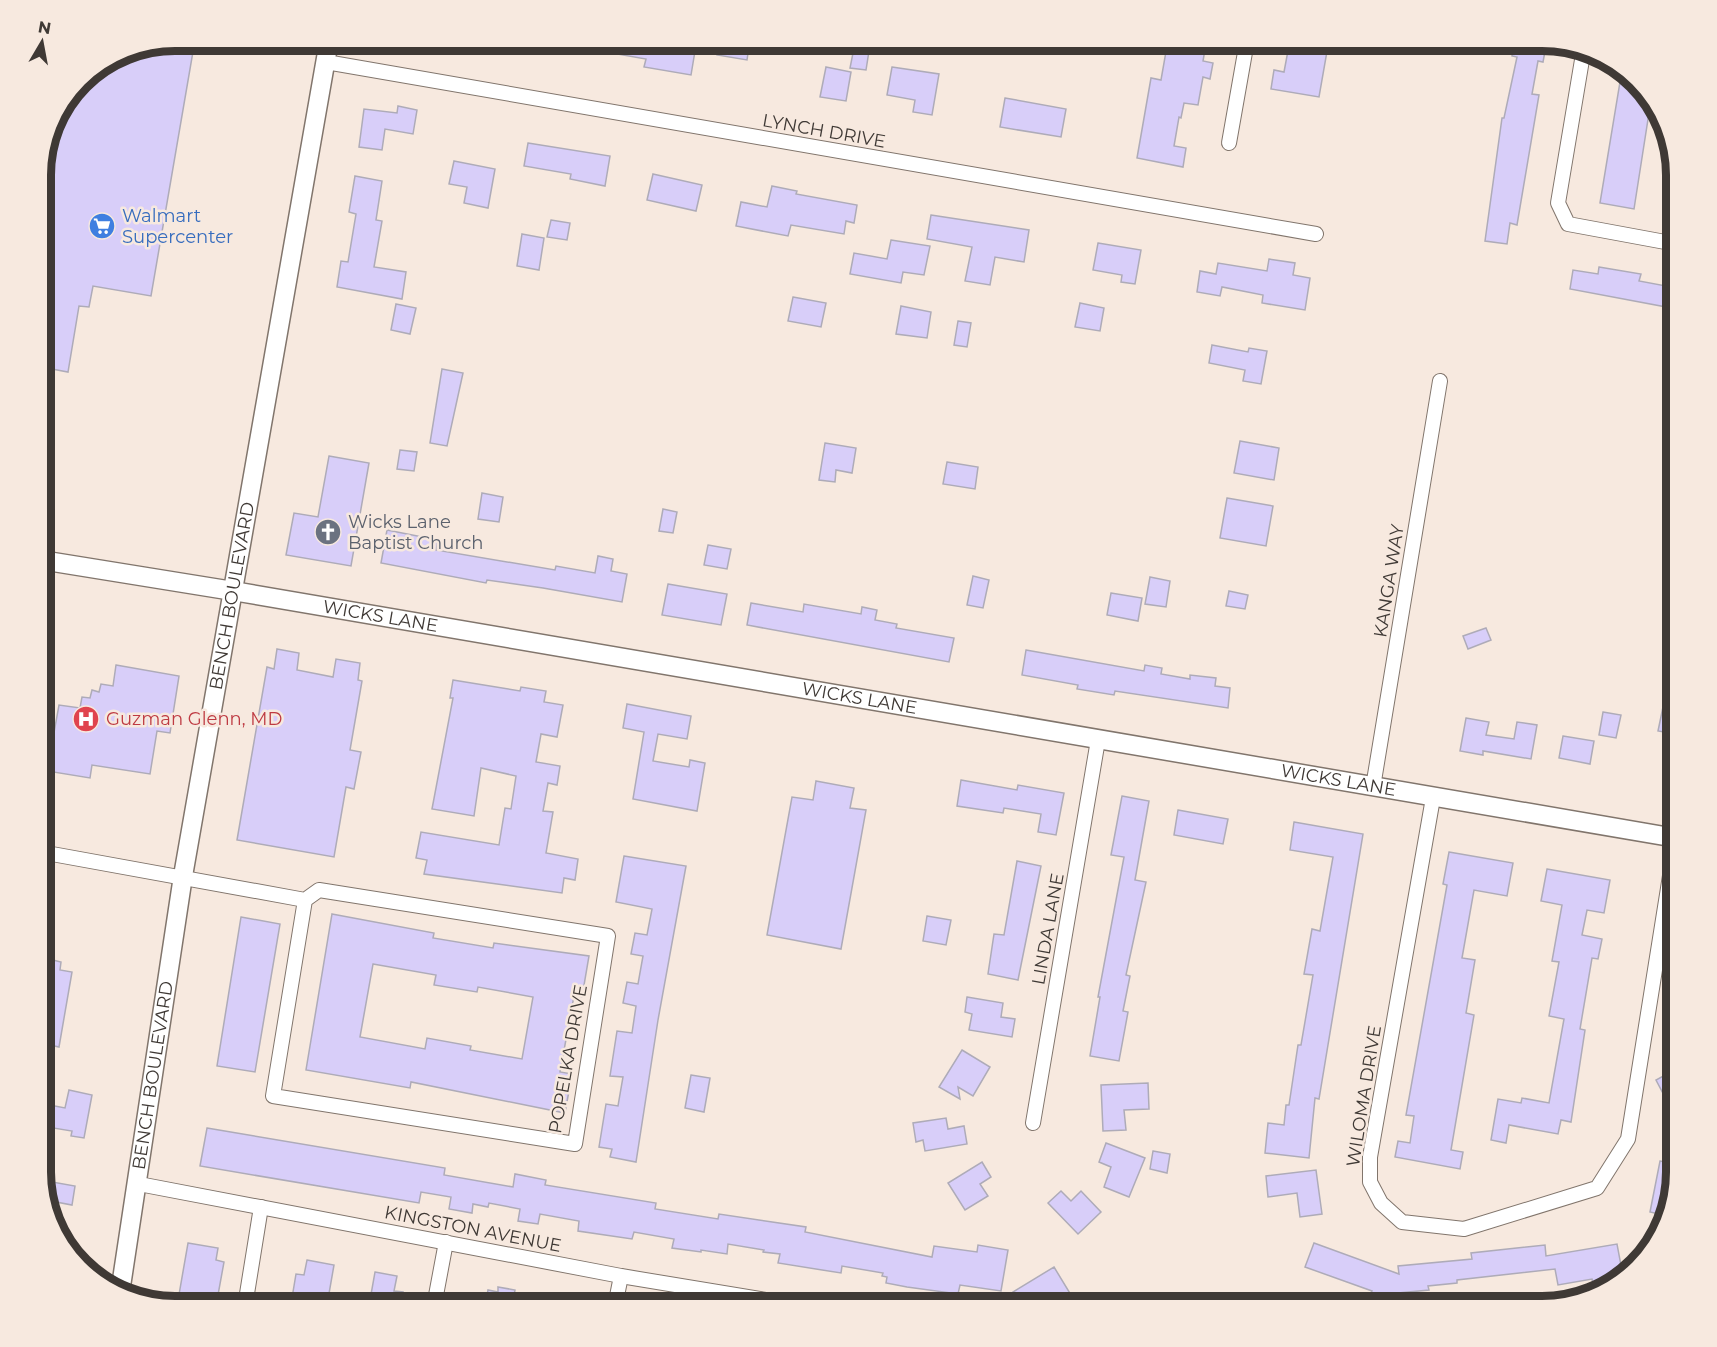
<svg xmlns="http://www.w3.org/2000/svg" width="1717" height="1347" font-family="Montserrat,sans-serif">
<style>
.building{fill:#d8cef9;stroke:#aeabb8;stroke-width:1.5;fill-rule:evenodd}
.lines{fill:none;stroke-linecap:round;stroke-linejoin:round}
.street-casing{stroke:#81756c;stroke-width:16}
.secondary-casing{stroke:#81756c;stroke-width:21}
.street{stroke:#fff;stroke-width:14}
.secondary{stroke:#fff;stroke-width:18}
.labels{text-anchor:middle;stroke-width:5;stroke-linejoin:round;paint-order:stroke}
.street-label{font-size:18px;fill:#3f3935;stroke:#f7e9df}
.shop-label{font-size:18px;fill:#366cbe;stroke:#f7e9df;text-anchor:start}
.worship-label{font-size:18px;fill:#5b616d;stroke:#f7e9df;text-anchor:start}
.health-label{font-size:18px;fill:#be3a42;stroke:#f7e9df;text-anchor:start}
.rim{fill:none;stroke:#3f3935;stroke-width:8}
</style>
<rect width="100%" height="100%" fill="#f7e9df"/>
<g class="building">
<polygon points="176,40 195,40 151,296 93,286 89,307 79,306 68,372 41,367 41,166 55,115 86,74 124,51"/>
<polygon points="584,40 635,40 695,51 691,75 644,67 646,59 583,48"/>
<polygon points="720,40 750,40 747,60 717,55"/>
<polygon points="1168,40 1206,44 1203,61 1213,63 1210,79 1203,77 1198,105 1184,103 1181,118 1179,117 1174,146 1186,148 1183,167 1137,158 1151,78 1161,80"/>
<polygon points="1290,40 1329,40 1319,97 1271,89 1274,70 1284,72"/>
<polygon points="1515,40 1547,41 1543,62 1538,61 1532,94 1539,95 1517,225 1510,223 1507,244 1485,241 1502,118 1504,118 1517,57 1512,56"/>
<polygon points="854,48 869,51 866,70 850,68"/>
<polygon points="826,67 851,72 846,101 820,97"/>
<polygon points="892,67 939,74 932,115 913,112 915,100 887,95"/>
<polygon points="1626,72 1651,100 1634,209 1600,203 1621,76 1625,77"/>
<polygon points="1005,98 1066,109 1061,137 1000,127"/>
<polygon points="398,106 417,110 413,134 385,129 382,150 359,147 364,109 397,113"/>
<polygon points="528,143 610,156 605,186 570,179 571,174 524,166"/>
<polygon points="454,161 495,169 488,208 464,203 467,187 449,184"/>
<polygon points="653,174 702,185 696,211 647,200"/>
<polygon points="355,176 382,181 376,220 382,221 374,267 406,272 402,299 337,287 341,261 348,262 356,214 349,212"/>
<polygon points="772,186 797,191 796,194 857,205 854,223 846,221 844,234 791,225 788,236 736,226 741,202 767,207"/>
<polygon points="931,215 1029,230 1024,262 995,257 990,285 965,281 972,247 927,239"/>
<polygon points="551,220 570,223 567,240 547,237"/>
<polygon points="522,234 544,238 539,270 517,266"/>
<polygon points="891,240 930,246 924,275 903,272 901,283 850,274 854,253 887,259"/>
<polygon points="1098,243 1141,250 1135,284 1121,282 1122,275 1093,270"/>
<polygon points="1269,259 1295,263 1293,275 1310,278 1305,310 1262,303 1263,295 1222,287 1220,296 1197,292 1200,271 1216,274 1218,263 1267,271"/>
<polygon points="1599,267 1641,274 1639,281 1677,288 1677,309 1570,289 1573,270 1598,274"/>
<polygon points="793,297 826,303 821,327 788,321"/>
<polygon points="1080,303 1104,308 1100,331 1075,327"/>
<polygon points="396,304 416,308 410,334 391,330"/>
<polygon points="901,306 931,312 927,338 896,334"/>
<polygon points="958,321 971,323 967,347 954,345"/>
<polygon points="1212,345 1248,352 1249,348 1267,351 1261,384 1243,381 1245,370 1209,363"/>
<polygon points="442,369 463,373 447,446 430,443"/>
<polygon points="1240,441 1279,448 1274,480 1234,473"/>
<polygon points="825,443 856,448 852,473 836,470 835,482 819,480"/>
<polygon points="400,450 417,452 414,471 397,469"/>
<polygon points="329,456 369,463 351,566 286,555 294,513 318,517"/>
<polygon points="947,462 978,467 975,489 943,484"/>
<polygon points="482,493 503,497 499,522 478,519"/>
<polygon points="1227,498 1273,506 1266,546 1220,538"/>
<polygon points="663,509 677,512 673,533 659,531"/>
<polygon points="387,530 438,540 436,550 555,570 556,566 595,573 598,556 613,559 611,571 627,574 622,602 543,588 487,580 486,583 381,563"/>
<polygon points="708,545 731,549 727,569 704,565"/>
<polygon points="973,576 989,580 983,608 967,605"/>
<polygon points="1150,577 1170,581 1166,607 1145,604"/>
<polygon points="668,584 727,594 721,625 662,615"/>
<polygon points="1229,591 1248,595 1245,609 1226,606"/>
<polygon points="1111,593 1142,598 1138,621 1107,615"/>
<polygon points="751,603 803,612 804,604 861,614 862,607 877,610 875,620 897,624 896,628 954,638 949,662 747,625"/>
<polygon points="1486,628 1491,640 1468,649 1463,636"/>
<polygon points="277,649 299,653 297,670 333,677 336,659 360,663 358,680 362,681 350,750 361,752 354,789 346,787 334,857 237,840 267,667 274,669"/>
<polygon points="1026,650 1144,671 1145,665 1162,668 1161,674 1190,679 1190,675 1216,678 1215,686 1230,688 1228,708 1115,691 1114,695 1077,689 1078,685 1022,675"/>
<polygon points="116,665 179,676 170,733 157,731 150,774 92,765 90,778 47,771 59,705 80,708 82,697 90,698 92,690 99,692 101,684 113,686"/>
<polygon points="453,680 520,691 521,687 546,691 544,702 563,705 557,737 541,734 536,762 560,766 557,785 548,783 543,811 553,812 546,853 578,859 575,880 564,878 562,893 424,874 427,860 416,858 421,832 499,845 505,808 511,809 516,776 481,768 474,816 432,809 453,698 450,698"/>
<polygon points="627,704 691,716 687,739 658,734 653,761 689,767 690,760 705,763 697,811 633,799 644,732 623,728"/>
<polygon points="1663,707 1676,710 1676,734 1658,731"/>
<polygon points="1603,712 1621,715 1616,738 1599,735"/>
<polygon points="1466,718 1489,722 1486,735 1514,739 1517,722 1537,725 1531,759 1483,751 1483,755 1460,751"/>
<polygon points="1563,736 1594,741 1590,764 1559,758"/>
<polygon points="961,780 1017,790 1018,785 1064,793 1056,835 1038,832 1041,814 1004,808 1003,813 957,806"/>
<polygon points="816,781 854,788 850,808 866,810 841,949 767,935 792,797 813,800"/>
<polygon points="1122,796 1149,801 1135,880 1146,882 1126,975 1130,976 1123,1011 1128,1012 1119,1061 1090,1056 1100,997 1098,997 1124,857 1111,855"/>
<polygon points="1178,810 1228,819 1223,844 1174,835"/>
<polygon points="1294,822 1363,834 1319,1099 1315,1098 1309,1158 1265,1153 1268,1123 1284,1125 1286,1105 1289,1105 1298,1045 1301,1045 1313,975 1304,974 1312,929 1320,931 1333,857 1290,850"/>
<polygon points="1449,852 1513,863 1507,896 1474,890 1462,958 1475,960 1466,1013 1474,1015 1451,1150 1463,1152 1460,1169 1395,1157 1398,1141 1410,1143 1414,1116 1406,1115 1447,885 1443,884"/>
<polygon points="624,856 686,866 658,1020 636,1162 610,1157 612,1149 599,1147 606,1104 618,1106 623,1077 610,1076 617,1031 632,1033 636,1006 623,1003 627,982 638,984 643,956 631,954 635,933 647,935 652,909 616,902"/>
<polygon points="1017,861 1041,866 1018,980 988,974 994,934 1004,935"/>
<polygon points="1547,869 1610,880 1604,913 1587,910 1582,935 1602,939 1598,959 1592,958 1580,1029 1585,1030 1571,1122 1561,1120 1558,1134 1509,1125 1506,1143 1491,1140 1498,1099 1521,1103 1522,1098 1549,1103 1564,1019 1549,1016 1559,962 1552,961 1562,905 1541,901"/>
<path d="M 332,914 L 434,933 L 433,938 L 493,948 L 494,943 L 589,956 L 582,997 L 574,996 L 560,1072 L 572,1074 L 565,1113 L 411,1082 L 410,1088 L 306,1070 ZM 373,964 L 436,975 L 434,985 L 477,992 L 478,987 L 533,997 L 522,1059 L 470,1050 L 471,1046 L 427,1038 L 425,1049 L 360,1037 Z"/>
<polygon points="927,916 951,920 946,945 923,941"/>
<polygon points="241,917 280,924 255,1072 217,1066"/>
<polygon points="41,957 61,962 60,970 72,972 59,1047 41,1043"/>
<polygon points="967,997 1003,1003 1001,1017 1015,1019 1012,1037 969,1030 972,1014 965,1012"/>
<polygon points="962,1050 990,1067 973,1096 958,1087 960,1099 939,1087"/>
<polygon points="1676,1069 1676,1118 1656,1080"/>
<polygon points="691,1075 710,1078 704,1112 685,1108"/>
<polygon points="1148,1083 1149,1109 1124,1110 1126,1130 1103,1131 1101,1085"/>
<polygon points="69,1090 92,1095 84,1138 71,1136 72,1131 41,1126 44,1104 65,1108"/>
<polygon points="946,1118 948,1129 964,1126 967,1144 925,1151 923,1140 916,1142 913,1123"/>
<polygon points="207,1128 445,1168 444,1175 513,1187 515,1174 546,1180 545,1185 656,1203 655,1209 718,1219 719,1214 806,1227 805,1232 932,1257 934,1246 977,1252 978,1245 1008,1250 1001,1291 960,1285 958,1294 907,1287 886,1283 887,1277 882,1276 883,1273 842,1266 841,1273 778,1263 780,1254 763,1252 764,1250 728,1244 727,1254 701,1250 701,1252 672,1248 674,1239 634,1232 632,1239 578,1231 579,1221 540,1214 538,1224 518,1221 520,1209 489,1203 488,1207 473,1204 472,1213 449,1209 451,1197 421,1192 419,1203 200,1166"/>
<polygon points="1106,1143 1145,1158 1129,1197 1104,1187 1111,1167 1099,1162"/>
<polygon points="1153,1151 1170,1154 1167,1173 1150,1169"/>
<polygon points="1660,1161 1676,1164 1668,1216 1650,1212"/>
<polygon points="982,1162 991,1177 980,1184 988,1196 965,1210 948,1183"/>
<polygon points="1316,1170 1322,1214 1300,1217 1297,1193 1268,1197 1266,1176"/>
<polygon points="41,1180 75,1186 72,1205 46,1200"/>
<polygon points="1061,1191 1071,1201 1081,1191 1101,1212 1078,1234 1048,1203"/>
<polygon points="188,1243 218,1248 216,1260 224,1262 216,1306 177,1306"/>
<polygon points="1314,1243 1399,1274 1398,1266 1472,1259 1471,1253 1545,1245 1546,1256 1617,1244 1623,1276 1610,1286 1594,1289 1592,1279 1558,1285 1555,1269 1457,1280 1457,1283 1428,1286 1429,1290 1388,1294 1384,1303 1369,1297 1372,1291 1305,1267"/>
<polygon points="307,1260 334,1265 327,1305 292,1298 296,1274 304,1275"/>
<polygon points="1054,1267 1071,1295 1051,1306 1022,1306 1013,1292"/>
<polygon points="375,1272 397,1276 394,1291 403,1292 400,1306 379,1306 380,1302 370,1300"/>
<polygon points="498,1287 515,1290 512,1306 485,1306 488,1290 498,1292"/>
</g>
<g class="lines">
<defs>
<g id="street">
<polyline points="1584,48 1558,203 1568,224 1676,244"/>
<polyline points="326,62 1316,234"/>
<polyline points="1229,143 1247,41"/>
<polyline points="1373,787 1440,381"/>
<polyline points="1433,798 1370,1157 1370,1182 1381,1203 1402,1222 1464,1229 1597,1188 1628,1139 1676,838"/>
<polyline points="41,852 305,900 319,890 608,936 575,1144 273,1096 305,900"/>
<polyline points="1033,1123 1098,740"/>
<polyline points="139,1184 621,1276 802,1306"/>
<polyline points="245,1306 261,1207"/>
<polyline points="434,1306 446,1242"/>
<polyline points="615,1306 621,1276"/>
</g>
<g id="secondary">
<path id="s1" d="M 41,560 L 233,591 L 1676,838"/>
<path id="s2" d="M 120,1293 L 183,876 L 329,41"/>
</g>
</defs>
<use href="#street" class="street-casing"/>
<use href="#secondary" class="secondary-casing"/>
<use href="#street" class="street"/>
<use href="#secondary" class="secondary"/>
</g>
<defs>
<symbol id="supermarket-disc" viewBox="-11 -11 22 22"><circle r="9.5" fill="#3f7fe0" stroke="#f7e9df"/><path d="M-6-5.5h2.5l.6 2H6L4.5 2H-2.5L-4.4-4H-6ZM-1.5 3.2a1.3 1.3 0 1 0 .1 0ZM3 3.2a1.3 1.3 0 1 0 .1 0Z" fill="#fff"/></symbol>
<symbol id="church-disc" viewBox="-11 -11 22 22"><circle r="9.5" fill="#6b7280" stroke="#f7e9df"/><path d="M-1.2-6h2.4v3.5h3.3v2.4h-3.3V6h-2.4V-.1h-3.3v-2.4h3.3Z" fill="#fff"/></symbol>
<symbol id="hospital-disc" viewBox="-11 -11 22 22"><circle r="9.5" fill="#e0444e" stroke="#f7e9df"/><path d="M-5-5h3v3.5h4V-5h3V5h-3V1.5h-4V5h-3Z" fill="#fff"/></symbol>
</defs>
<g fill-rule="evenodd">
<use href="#supermarket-disc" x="87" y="211" width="30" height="30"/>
<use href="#church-disc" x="313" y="517" width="30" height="30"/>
<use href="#hospital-disc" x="71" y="704" width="30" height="30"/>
</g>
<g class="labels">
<g class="street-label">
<text transform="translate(824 131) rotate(10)" y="6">LYNCH DRIVE</text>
<text transform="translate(1389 581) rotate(-81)" y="6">KANGA WAY</text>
<text dy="6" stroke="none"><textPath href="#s2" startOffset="706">BENCH BOULEVARD</textPath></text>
<text dy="6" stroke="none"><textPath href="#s1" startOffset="344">WICKS LANE</textPath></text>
<text dy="6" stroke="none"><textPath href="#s1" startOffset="830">WICKS LANE</textPath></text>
<text dy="6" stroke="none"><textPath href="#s1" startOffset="1316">WICKS LANE</textPath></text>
<text transform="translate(1048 929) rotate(-80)" y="6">LINDA LANE</text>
<text transform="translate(568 1059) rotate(-80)" y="6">POPELKA DRIVE</text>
<text dy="6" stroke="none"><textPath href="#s2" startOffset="220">BENCH BOULEVARD</textPath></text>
<text transform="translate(1364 1096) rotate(-81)" y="6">WILOMA DRIVE</text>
<text transform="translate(473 1229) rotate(11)" y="6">KINGSTON AVENUE</text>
</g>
<g class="shop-label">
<text x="122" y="222">Walmart<tspan x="122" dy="21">Supercenter</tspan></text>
</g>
<g class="worship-label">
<text x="348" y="528">Wicks Lane<tspan x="348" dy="21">Baptist Church</tspan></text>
</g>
<g class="health-label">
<text x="106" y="725">Guzman Glenn, MD</text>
</g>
</g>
<path d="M0 0H1717V1347H0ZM175 51H1542A124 124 0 0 1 1666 175V1172A124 124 0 0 1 1542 1296H175A124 124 0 0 1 51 1172V175A124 124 0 0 1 175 51Z" fill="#f7e9df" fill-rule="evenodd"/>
<path class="rim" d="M175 51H1542A124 124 0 0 1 1666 175V1172A124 124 0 0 1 1542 1296H175A124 124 0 0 1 51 1172V175A124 124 0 0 1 175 51Z"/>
<g transform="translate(42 42) rotate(10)" stroke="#f7e9df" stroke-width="4.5" paint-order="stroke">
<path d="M0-4.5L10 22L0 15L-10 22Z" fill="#3f3935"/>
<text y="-9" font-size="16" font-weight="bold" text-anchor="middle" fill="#3f3935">N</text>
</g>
</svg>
